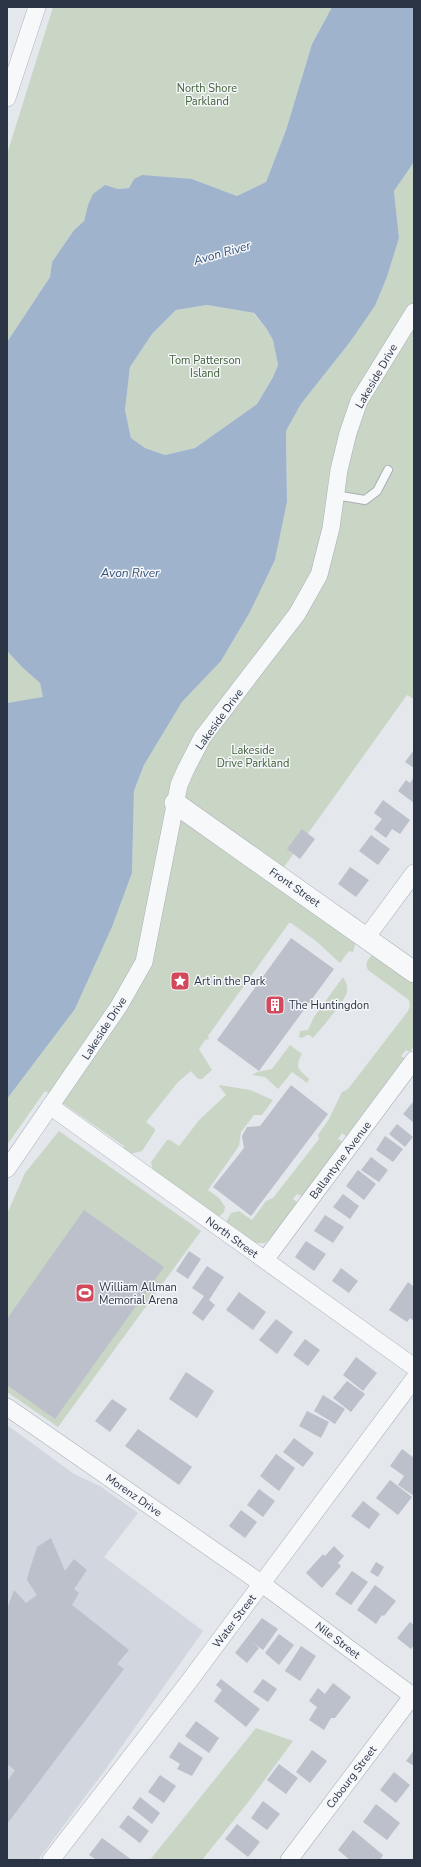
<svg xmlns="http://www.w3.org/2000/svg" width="421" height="1867" font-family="'Nunito Sans',sans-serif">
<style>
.built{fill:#d2d6de}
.green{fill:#c9d6c5}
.water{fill:#9fb4cc;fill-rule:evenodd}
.building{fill:#bbc0ca}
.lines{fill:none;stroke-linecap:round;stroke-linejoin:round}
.service-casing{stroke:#a9aeb7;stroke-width:10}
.minor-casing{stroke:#a9aeb7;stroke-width:18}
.tertiary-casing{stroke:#a9aeb7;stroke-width:22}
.service{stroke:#f7f8fa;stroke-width:8}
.minor{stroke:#f7f8fa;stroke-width:17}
.tertiary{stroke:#f7f8fa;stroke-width:21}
.labels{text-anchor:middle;stroke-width:3;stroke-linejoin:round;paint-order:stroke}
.park-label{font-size:11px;fill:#3f6138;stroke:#f4f6f9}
.street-label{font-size:11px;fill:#2b3445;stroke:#f4f6f9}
.poi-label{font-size:11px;fill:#2b3445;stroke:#f4f6f9;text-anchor:start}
.water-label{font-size:12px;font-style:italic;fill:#34527a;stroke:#f4f6f9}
</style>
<rect width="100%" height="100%" fill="#e4e7ec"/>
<polygon class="built" points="7,1425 74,1474 100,1486 138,1513 104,1557 203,1631 105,1770 38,1860 7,1860"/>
<g class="green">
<polygon points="53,7 332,7 312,44 286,130 266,182 237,196 192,179 134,179 129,188 118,189 88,205 84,221 74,230 52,262 50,277 7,342 7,154"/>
<polygon points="414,162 414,699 407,695 274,881 356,941 353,952 349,951 340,963 316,941 291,923 289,923 208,1036 209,1039 205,1040 199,1049 212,1070 202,1079 198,1079 191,1071 178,1082 146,1122 155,1129 155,1131 142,1151 130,1154 123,1148 124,1146 45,1091 7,1145 7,1099 75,1009 112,927 132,873 134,791 144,765 182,702 221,661 250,612 275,560 287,502 286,431 301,404 350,342 375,306 387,277 399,238 394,191"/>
<polygon points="207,305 253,313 266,328 273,340 278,365 273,377 257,404 195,448 165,455 145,448 131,438 125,410 130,367 152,334 176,310"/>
<polygon points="7,651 24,669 40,683 44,698 7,703"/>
<path d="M 375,952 L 414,979 L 414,1046 L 410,1052 L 406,1050 L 401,1056 L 404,1058 L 346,1136 L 342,1133 L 338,1139 L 343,1142 L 302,1196 L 297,1194 L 293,1199 L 297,1202 L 275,1233 L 265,1243 L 254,1243 L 226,1222 L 231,1213 L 239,1211 L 252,1220 L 266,1201 L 273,1198 L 319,1139 L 318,1135 L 329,1119 L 342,1092 L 348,1089 L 408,1011 L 410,1006 L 409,1000 L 368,970 C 364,962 369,958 375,952 Z"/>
<path d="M 343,977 C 346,982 348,986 347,992 C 344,1003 321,1028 313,1038 L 310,1035 L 307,1035 L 302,1038 L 299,1037 L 300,1031 L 308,1030 L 314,1017 Z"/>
<path d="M 290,1045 L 302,1054 C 294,1068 299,1069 309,1079 L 307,1083 L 292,1072 L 278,1089 L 265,1077 L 252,1075 L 257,1072 L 272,1069 Z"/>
<polygon points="220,1085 250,1090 273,1100 262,1115 254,1115 241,1132 239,1146 208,1190 219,1198 225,1207 224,1212 219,1217 156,1172 152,1168 151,1162 167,1140 170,1140 179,1146 200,1119 226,1095 219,1086"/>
<polygon points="59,1131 201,1231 58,1427 7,1392 7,1214 25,1173"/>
<polygon points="256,1728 293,1741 249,1801 202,1860 150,1860"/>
</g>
<path class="water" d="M 332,7 L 414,7 L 414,162 L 394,191 L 399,238 L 387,277 L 375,306 L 350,342 L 301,404 L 286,431 L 287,502 L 275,560 L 250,612 L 221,661 L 182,702 L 144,765 L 134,791 L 132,873 L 112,927 L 75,1009 L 7,1099 L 7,703 L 43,697 L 40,683 L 24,669 L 7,651 L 7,342 L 50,277 L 52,262 L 74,230 L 84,221 L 88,205 L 93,194 L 105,185 L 118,189 L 129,188 L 134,179 L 142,175 L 192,179 L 237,196 L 266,182 L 286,130 L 312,44 ZM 207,305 L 254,313 L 266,328 L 273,340 L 278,365 L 273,377 L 257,404 L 195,448 L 165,455 L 145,448 L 131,438 L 125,410 L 130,367 L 152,334 L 176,310 Z"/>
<g class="building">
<polygon points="414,750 414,768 405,762"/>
<polygon points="414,777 414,803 398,791 406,780 410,783"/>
<polygon points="383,800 410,820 400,834 392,829 386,838 374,829 382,819 374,813"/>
<polygon points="302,829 315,839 300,859 287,849"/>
<polygon points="371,835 390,849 378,865 359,851"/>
<polygon points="350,867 369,880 356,897 338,884"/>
<polygon points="291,938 334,969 259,1071 217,1040"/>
<polygon points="291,1085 328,1114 251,1216 213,1187 244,1148 242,1136 247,1127 260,1126"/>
<polygon points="413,1102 414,1103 414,1123 403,1114"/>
<polygon points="397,1124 413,1137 405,1147 389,1134"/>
<polygon points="385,1136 403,1149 393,1162 376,1150"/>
<polygon points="371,1157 388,1170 379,1182 361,1170"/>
<polygon points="358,1170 376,1184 364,1200 346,1186"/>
<polygon points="343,1194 359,1206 350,1219 333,1207"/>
<polygon points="84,1210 164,1267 55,1419 7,1385 7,1319"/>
<polygon points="325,1215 344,1227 333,1243 314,1231"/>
<polygon points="306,1241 326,1254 314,1271 295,1257"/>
<polygon points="189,1251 201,1259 188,1279 176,1271"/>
<polygon points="207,1266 224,1277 209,1300 215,1305 203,1321 192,1313 204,1296 192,1288"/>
<polygon points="341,1268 358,1281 349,1293 332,1281"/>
<polygon points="408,1282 414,1287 414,1321 410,1318 407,1322 389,1310"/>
<polygon points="239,1292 266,1312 253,1330 226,1310"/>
<polygon points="276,1319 293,1332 277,1354 259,1340"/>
<polygon points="305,1339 320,1350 308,1366 293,1355"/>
<polygon points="356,1357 377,1373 363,1391 343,1375"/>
<polygon points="186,1372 214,1391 197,1418 169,1399"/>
<polygon points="347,1381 365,1394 351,1412 333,1398"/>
<polygon points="323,1395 345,1409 335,1424 314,1411"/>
<polygon points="112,1399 127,1409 110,1432 95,1421"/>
<polygon points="307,1411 329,1422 321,1438 299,1426"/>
<polygon points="138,1429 192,1467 179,1485 125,1446"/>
<polygon points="294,1438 314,1453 303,1467 283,1452"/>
<polygon points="402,1449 414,1458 414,1496 398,1485 404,1476 390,1466"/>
<polygon points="276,1454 295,1468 279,1491 260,1476"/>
<polygon points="390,1480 412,1497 398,1515 376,1498"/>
<polygon points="259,1489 275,1501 263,1517 247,1505"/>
<polygon points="363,1501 380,1514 369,1529 351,1516"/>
<polygon points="241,1510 257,1522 245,1538 229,1526"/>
<polygon points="51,1538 65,1571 74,1559 87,1570 74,1589 79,1593 72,1605 129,1650 117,1664 124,1669 7,1824 7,1782 15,1770 7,1764 7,1609 14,1590 26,1603 37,1595 27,1580 29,1572 37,1547"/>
<polygon points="334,1546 344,1556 338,1563 341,1566 322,1588 306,1573 323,1554 325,1556"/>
<polygon points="376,1562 384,1567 378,1577 370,1572"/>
<polygon points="352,1571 368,1582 351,1605 335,1594"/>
<polygon points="375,1585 396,1601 384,1616 382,1615 376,1624 357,1610"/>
<polygon points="262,1618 278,1629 263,1650 252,1642 259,1648 247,1663 235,1653"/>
<polygon points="410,1622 414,1625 414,1645 411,1649 397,1638"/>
<polygon points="279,1634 294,1645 279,1665 265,1653"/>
<polygon points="301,1646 316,1656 300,1681 285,1671"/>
<polygon points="221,1679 260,1709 246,1727 214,1701 222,1690 216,1685"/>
<polygon points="263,1679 277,1689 268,1702 253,1692"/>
<polygon points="333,1683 351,1697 335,1718 331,1718 324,1730 309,1720 317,1707 309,1701 318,1688 325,1694"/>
<polygon points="196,1721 219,1738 209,1753 185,1736"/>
<polygon points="179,1742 203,1758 192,1776 177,1769 180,1764 169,1757"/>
<polygon points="312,1750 327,1761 310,1783 296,1772"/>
<polygon points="414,1750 414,1766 406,1761"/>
<polygon points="279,1764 298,1778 286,1794 267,1780"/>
<polygon points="394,1772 410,1785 396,1803 380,1790"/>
<polygon points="160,1775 176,1786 164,1803 148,1792"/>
<polygon points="140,1797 160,1813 152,1824 132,1808"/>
<polygon points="263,1801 280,1814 267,1830 251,1818"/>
<polygon points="376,1804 400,1823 387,1840 363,1822"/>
<polygon points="128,1815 149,1831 140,1843 119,1827"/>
<polygon points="237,1824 260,1842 248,1857 225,1839"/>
<polygon points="353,1830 383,1855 380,1860 350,1860 338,1850"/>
<polygon points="102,1838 132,1860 97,1860 89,1855"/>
</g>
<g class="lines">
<defs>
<polyline id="service" points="335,495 365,500 377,491 388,470"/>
<g id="minor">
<polyline points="7,98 37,7"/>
<polyline points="366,938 414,873"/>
<polyline points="50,1106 414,1367"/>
<polyline points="7,1169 119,1006 144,962 179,785 186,769 202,738 297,614 319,575 331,528 339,470 348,433 359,401 414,312"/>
<polyline points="265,1260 414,1060"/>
<polyline points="7,1407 261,1583 414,1697"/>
<polyline points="51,1860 187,1684 414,1379"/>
<polyline points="289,1860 414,1694"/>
</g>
<polyline id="tertiary" points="175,803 414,972"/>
</defs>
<use href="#service" class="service-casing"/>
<use href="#minor" class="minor-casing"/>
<use href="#tertiary" class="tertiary-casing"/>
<use href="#service" class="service"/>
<use href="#minor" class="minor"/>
<use href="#tertiary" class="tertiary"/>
</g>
<defs>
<symbol id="sight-square" viewBox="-11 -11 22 22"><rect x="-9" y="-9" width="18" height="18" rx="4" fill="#d1495b" stroke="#f4f6f9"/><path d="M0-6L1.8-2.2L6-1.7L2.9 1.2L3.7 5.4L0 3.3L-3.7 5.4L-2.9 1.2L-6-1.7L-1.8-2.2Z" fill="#fff"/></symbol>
<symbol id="building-square" viewBox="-11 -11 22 22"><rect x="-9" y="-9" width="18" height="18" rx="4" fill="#d1495b" stroke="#f4f6f9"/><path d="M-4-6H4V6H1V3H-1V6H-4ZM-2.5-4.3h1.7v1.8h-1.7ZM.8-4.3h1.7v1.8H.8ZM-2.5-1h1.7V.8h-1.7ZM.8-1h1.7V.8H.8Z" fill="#fff"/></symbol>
<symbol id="stadium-square" viewBox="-11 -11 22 22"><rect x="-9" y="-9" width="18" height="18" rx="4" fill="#d1495b" stroke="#f4f6f9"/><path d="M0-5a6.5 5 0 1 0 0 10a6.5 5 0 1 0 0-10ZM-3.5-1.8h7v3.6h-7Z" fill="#fff"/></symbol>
</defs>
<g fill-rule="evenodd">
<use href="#sight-square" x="169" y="970" width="22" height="22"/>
<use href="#building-square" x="264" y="994" width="22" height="22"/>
<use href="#stadium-square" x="74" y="1282" width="22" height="22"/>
</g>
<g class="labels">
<g class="park-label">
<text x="207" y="92">North Shore<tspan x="207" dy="13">Parkland</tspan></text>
<text x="205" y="364">Tom Patterson<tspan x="205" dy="13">Island</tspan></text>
<text x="253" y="754">Lakeside<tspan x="253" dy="13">Drive Parkland</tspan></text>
</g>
<g class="street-label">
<text transform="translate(376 376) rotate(-60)" y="4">Lakeside Drive</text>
<text transform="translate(219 719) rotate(-54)" y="4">Lakeside Drive</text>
<text transform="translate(295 887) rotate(35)" y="4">Front Street</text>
<text transform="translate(104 1028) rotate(-57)" y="4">Lakeside Drive</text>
<text transform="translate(340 1160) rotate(-53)" y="4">Ballantyne Avenue</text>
<text transform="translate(232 1237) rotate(36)" y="4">North Street</text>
<text transform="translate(134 1495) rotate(35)" y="4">Morenz Drive</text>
<text transform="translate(234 1621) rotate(-53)" y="4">Water Street</text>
<text transform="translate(338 1640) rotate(37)" y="4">Nile Street</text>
<text transform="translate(351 1777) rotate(-53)" y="4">Cobourg Street</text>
</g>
<g class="poi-label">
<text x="194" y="985">Art in the Park</text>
<text x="289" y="1009">The Huntingdon</text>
<text x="99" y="1291">William Allman<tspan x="99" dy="13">Memorial Arena</tspan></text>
</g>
<g class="water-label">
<text transform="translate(222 253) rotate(-16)" y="4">Avon River</text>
<text x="130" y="577">Avon River</text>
</g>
</g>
<rect width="421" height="1867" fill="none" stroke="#2b3445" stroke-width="16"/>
</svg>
